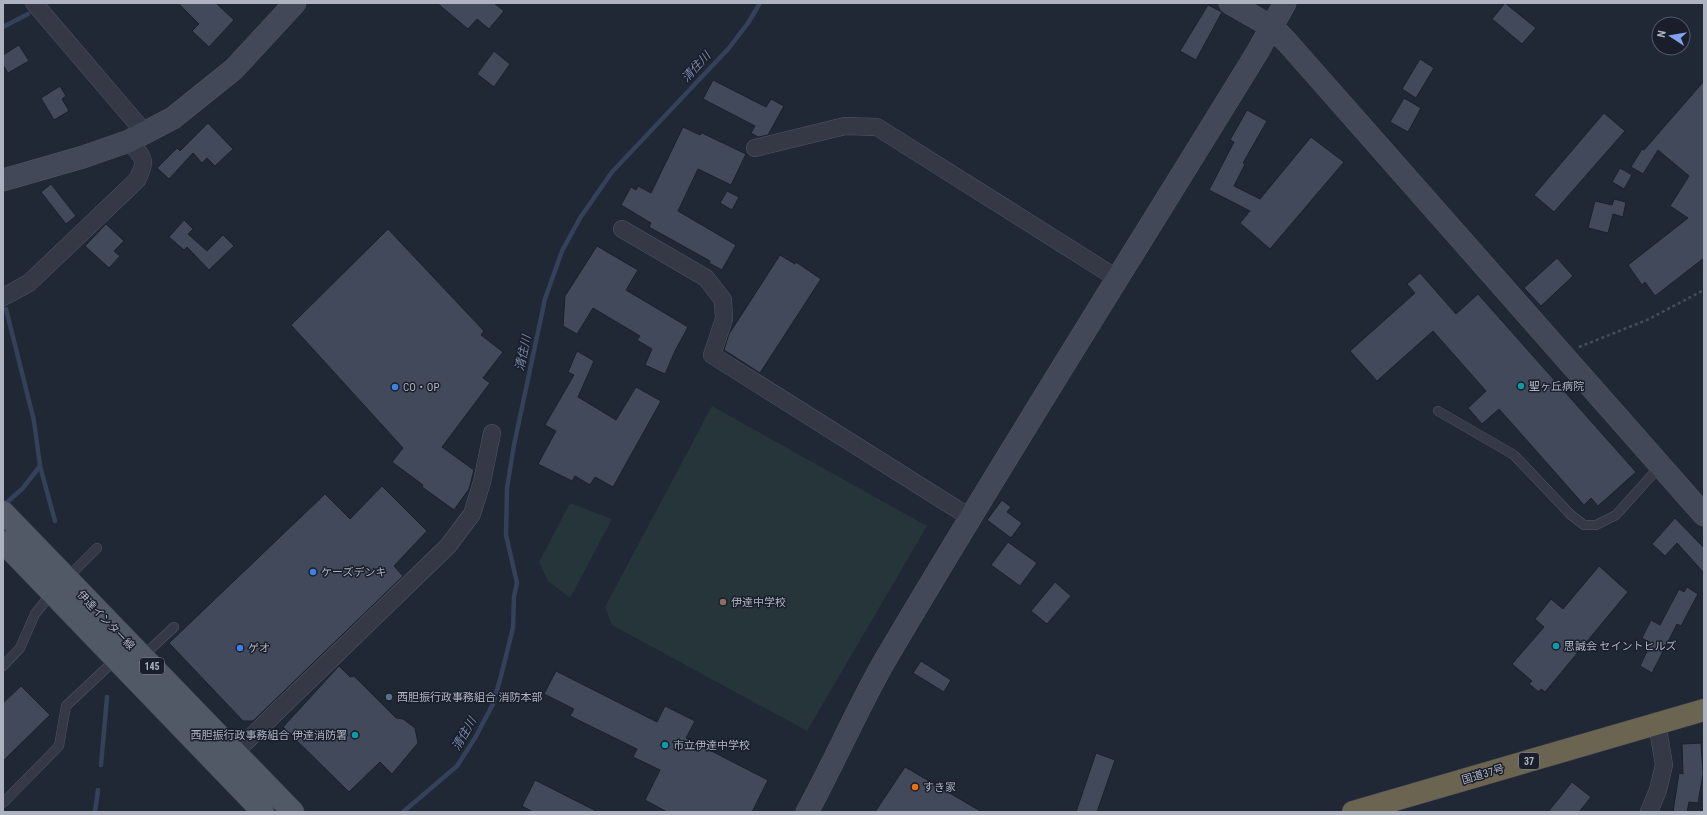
<svg xmlns="http://www.w3.org/2000/svg" width="1707" height="815" font-family="'Roboto Condensed','Noto Sans JP',sans-serif">
<style>
.green{fill:#253539}
.lines{fill:none;stroke-linecap:round;stroke-linejoin:round}
.stream{stroke:#35405b;stroke-width:4.5}
.building{fill:#42495a;stroke:#1b202c}
.lane-casing{stroke:#515663;stroke-width:10}
.street-casing{stroke:#515663;stroke-width:18}
.secondary-casing{stroke:#515663;stroke-width:23}
.primary-casing{stroke:#3d424f;stroke-width:23}
.highway-casing{stroke:#3e4350;stroke-width:23}
.path{stroke:#425155;stroke-width:2.5;stroke-dasharray:3 3;stroke-linecap:butt}
.lane{stroke:#343945;stroke-width:9}
.street{stroke:#343945;stroke-width:17}
.secondary{stroke:#424858;stroke-width:22}
.primary{stroke:#515866;stroke-width:22}
.highway{stroke:#6b6451;stroke-width:22}
.culture-dot{fill:#0f9aa8;stroke:#191e2a;stroke-width:1.5}
.shop-dot{fill:#3f7fe0;stroke:#191e2a;stroke-width:1.5}
.education-dot{fill:#8d6e63;stroke:#191e2a;stroke-width:1.5}
.service-dot{fill:#5c6f8a;stroke:#191e2a;stroke-width:1.5}
.food-dot{fill:#e8710a;stroke:#191e2a;stroke-width:1.5}
.labels{text-anchor:middle;stroke-width:3;stroke-linejoin:round;paint-order:stroke}
.shield{fill:#191e2a;stroke:#818694;stroke-width:1}
.shield-label{font-size:10px;font-weight:bold;fill:#aeb3c2}
.poi-label{font-size:11px;fill:#aeb3c2;stroke:#191e2a;text-anchor:start}
.street-label{font-size:11px;fill:#aeb3c2;stroke:#191e2a}
.water-label{font-size:12px;font-style:italic;fill:#7787aa;stroke:#191e2a}
</style>
<rect width="100%" height="100%" fill="#202735"/>
<g class="green">
<polygon points="712,406 927,526 807,731 612,625 605,607"/>
<polygon points="570,503 612,519 570,598 548,581 539,562"/>
</g>
<g class="lines">
<g class="stream">
<polyline points="3,27 28,14"/>
<polyline points="40,466 55,521"/>
<polyline points="3,506 23,488 40,466 34,421 6,309"/>
<polyline points="101,765 107,697"/>
<polyline points="95,812 98,790"/>
<polyline points="403,812 457,766 475,738 493,704 501,676 513,628 514,596 517,583 506,535 507,488 514,445 545,299 562,251 580,218 612,172 729,48 748,23 760,3"/>
</g>
</g>
<g class="building">
<polygon points="178,3 216,3 234,20 209,47 192,31 199,24"/>
<polygon points="437,3 494,3 504,11 489,29 477,19 468,29"/>
<polygon points="1505,3 1536,28 1522,44 1492,19"/>
<polygon points="1208,5 1222,12 1196,60 1180,51"/>
<polygon points="19,45 29,61 8,73 3,65 3,55"/>
<polygon points="494,51 510,64 494,87 477,74"/>
<polygon points="1420,59 1434,68 1416,98 1402,89"/>
<polygon points="713,80 766,107 771,99 784,106 768,135 758,137 751,133 755,126 703,99"/>
<polygon points="1704,81 1704,258 1655,296 1645,282 1642,285 1628,265 1688,218 1670,206 1689,176 1658,150 1643,174 1631,167 1642,149 1644,150"/>
<polygon points="60,86 66,96 62,99 69,111 54,120 41,98"/>
<polygon points="1404,98 1421,108 1408,132 1390,122"/>
<polygon points="1247,110 1267,121 1243,163 1245,164 1234,186 1260,199 1311,137 1344,162 1270,249 1240,223 1250,211 1209,190 1234,142 1230,140"/>
<polygon points="1604,113 1625,131 1554,212 1534,195"/>
<polygon points="208,123 233,149 215,166 207,158 202,163 193,153 169,179 157,168 177,148 180,151"/>
<polygon points="683,127 700,135 702,133 746,154 731,185 698,169 678,211 736,245 722,270 709,263 710,261 649,227 651,223 621,205 631,187 636,190 638,186 651,193"/>
<polygon points="1620,168 1632,175 1624,189 1612,182"/>
<polygon points="51,184 76,216 66,224 41,192"/>
<polygon points="727,191 739,197 732,210 720,203"/>
<polygon points="1614,199 1626,202 1623,217 1613,214 1608,233 1588,228 1595,201 1612,205"/>
<polygon points="184,220 193,229 188,234 207,251 223,235 234,246 209,270 187,247 184,250 169,237"/>
<polygon points="106,224 124,241 114,251 120,256 109,268 85,246"/>
<polygon points="388,229 484,331 481,335 503,352 483,378 490,383 442,447 474,470 469,489 454,510 422,487 423,485 392,462 403,448 291,325"/>
<polygon points="597,246 638,270 626,290 688,327 675,351 665,374 645,365 652,349 637,340 640,336 593,308 577,334 563,326 565,296"/>
<polygon points="780,255 795,264 796,262 821,279 760,373 724,350 729,334"/>
<polygon points="1557,258 1573,276 1541,306 1524,288"/>
<polygon points="1420,273 1456,314 1478,294 1636,472 1598,506 1591,498 1584,505 1499,409 1482,424 1468,408 1486,391 1433,331 1377,381 1350,351 1415,293 1407,284"/>
<polygon points="577,351 594,361 578,397 593,406 616,420 636,387 661,401 613,487 595,477 590,485 575,476 572,481 538,464 556,431 545,425 574,375 568,372"/>
<polygon points="382,486 427,531 394,566 403,576 253,721 243,721 169,643 325,494 350,519"/>
<polygon points="1002,500 1011,507 1007,512 1022,523 1011,538 987,520"/>
<polygon points="1675,518 1704,548 1704,573 1677,543 1665,556 1652,544"/>
<polygon points="1008,542 1037,563 1020,586 991,565"/>
<polygon points="1599,566 1628,592 1545,692 1541,689 1539,692 1529,684 1532,681 1512,664 1544,627 1535,619 1551,599 1563,609"/>
<polygon points="1055,582 1071,596 1047,624 1031,611"/>
<polygon points="1687,587 1698,594 1681,626 1677,624 1652,673 1640,666 1651,643 1642,638 1651,620 1660,625 1679,589 1684,592"/>
<polygon points="921,661 951,680 944,692 913,673"/>
<polygon points="339,666 350,677 354,676 396,718 403,719 415,728 418,743 392,774 380,762 349,792 283,727"/>
<polygon points="556,671 657,722 665,706 695,721 686,738 768,780 752,812 667,812 645,800 660,770 633,757 637,749 570,716 574,709 544,694"/>
<polygon points="21,686 50,715 3,761 3,703"/>
<polygon points="1701,743 1703,774 1698,803 1689,802 1687,812 1673,812 1679,773 1683,774 1682,744"/>
<polygon points="1096,753 1115,760 1097,812 1076,812"/>
<polygon points="905,767 982,812 875,812"/>
<polygon points="535,780 598,812 533,812 522,806"/>
<polygon points="1572,782 1591,797 1579,812 1548,812"/>
</g>
<g class="lines">
<defs>
<g id="lane">
<polyline points="1438,411 1514,455 1571,515 1584,525 1596,525 1616,515 1660,466"/>
<polyline points="67,578 97,548"/>
<polyline points="143,656 174,627"/>
<polyline points="3,666 20,648 35,614 52,593"/>
<polyline points="3,803 59,746 66,706 117,658"/>
</g>
<g id="street">
<polyline points="34,3 145,133"/>
<polyline points="755,148 845,126 877,127 1118,279"/>
<polyline points="622,229 706,278 723,300 724,319 712,355 971,518"/>
<path d="M 3,297 L 29,283 L 137,180 C 148,159 143,158 129,141"/>
<polyline points="227,760 448,546 472,514 482,482 492,433"/>
<polyline points="1649,812 1658,790 1664,765 1657,723"/>
</g>
<g id="secondary">
<polyline points="1230,3 1272,27 1287,42 1704,515"/>
<polyline points="3,180 83,157 129,141 173,118 234,69 295,3"/>
<path d="M 807,812 C 834,763 856,711 884,662 C 1005,456 1133,255 1258,51 L 1285,3"/>
</g>
<g id="primary">
<polyline points="3,512 293,812"/>
<polyline points="3,542 263,812"/>
</g>
<polyline id="highway" points="1353,812 1704,710"/>
</defs>
<use href="#lane" class="lane-casing"/>
<use href="#street" class="street-casing"/>
<use href="#secondary" class="secondary-casing"/>
<use href="#primary" class="primary-casing"/>
<use href="#highway" class="highway-casing"/>
<polyline class="path" points="1579,347 1647,320 1704,290"/>
<use href="#lane" class="lane"/>
<use href="#street" class="street"/>
<use href="#secondary" class="secondary"/>
<use href="#primary" class="primary"/>
<use href="#highway" class="highway"/>
</g>
<g class="culture-dot">
<circle cx="1521" cy="386" r="4"/>
<circle cx="1556" cy="646" r="4"/>
<circle cx="355" cy="735" r="4"/>
<circle cx="665" cy="745" r="4"/>
</g>
<g class="shop-dot">
<circle cx="395" cy="387" r="4"/>
<circle cx="313" cy="572" r="4"/>
<circle cx="240" cy="648" r="4"/>
</g>
<circle class="education-dot" cx="723" cy="602" r="4"/>
<circle class="service-dot" cx="389" cy="697" r="4"/>
<circle class="food-dot" cx="915" cy="787" r="4"/>
<g class="labels">
<g class="shield">
<rect x="140" y="658" width="24" height="16" rx="3"/>
<rect x="1519" y="753" width="20" height="16" rx="3"/>
</g>
<g class="shield-label">
<text x="152" y="670">145</text>
<text x="1529" y="765">37</text>
</g>
<g class="poi-label">
<text x="1529" y="390">聖ヶ丘病院</text>
<text x="403" y="391">CO・OP</text>
<text x="321" y="576">ケーズデンキ</text>
<text x="731" y="606">伊達中学校</text>
<text x="1564" y="650">思誠会 セイントヒルズ</text>
<text x="248" y="652">ゲオ</text>
<text x="397" y="701">西胆振行政事務組合 消防本部</text>
<text x="347" y="739" text-anchor="end">西胆振行政事務組合 伊達消防署</text>
<text x="673" y="749">市立伊達中学校</text>
<text x="923" y="791">すき家</text>
</g>
<g class="street-label">
<text transform="translate(106 620) rotate(46)" y="4">伊達インター線</text>
<text transform="translate(1483 774) rotate(-16)" y="4">国道37号</text>
</g>
<g class="water-label">
<text transform="translate(696 67) rotate(-47)" y="4">清住川</text>
<text transform="translate(523 353) rotate(-78)" y="4">清住川</text>
<text transform="translate(464 734) rotate(-60)" y="4">清住川</text>
</g>
</g>
<rect width="1707" height="815" fill="none" stroke="#aeb3c2" stroke-width="8"/>
<g transform="translate(1671 36) rotate(282)"><circle r="19" fill="#191e2a" stroke="#555a67"/>
<path d="M0-3L7 15L0 10L-7 15Z" fill="#84a2f1"/>
<text y="-6" font-size="11" font-weight="bold" text-anchor="middle" fill="#aeb3c2">N</text>
</g>
</svg>
